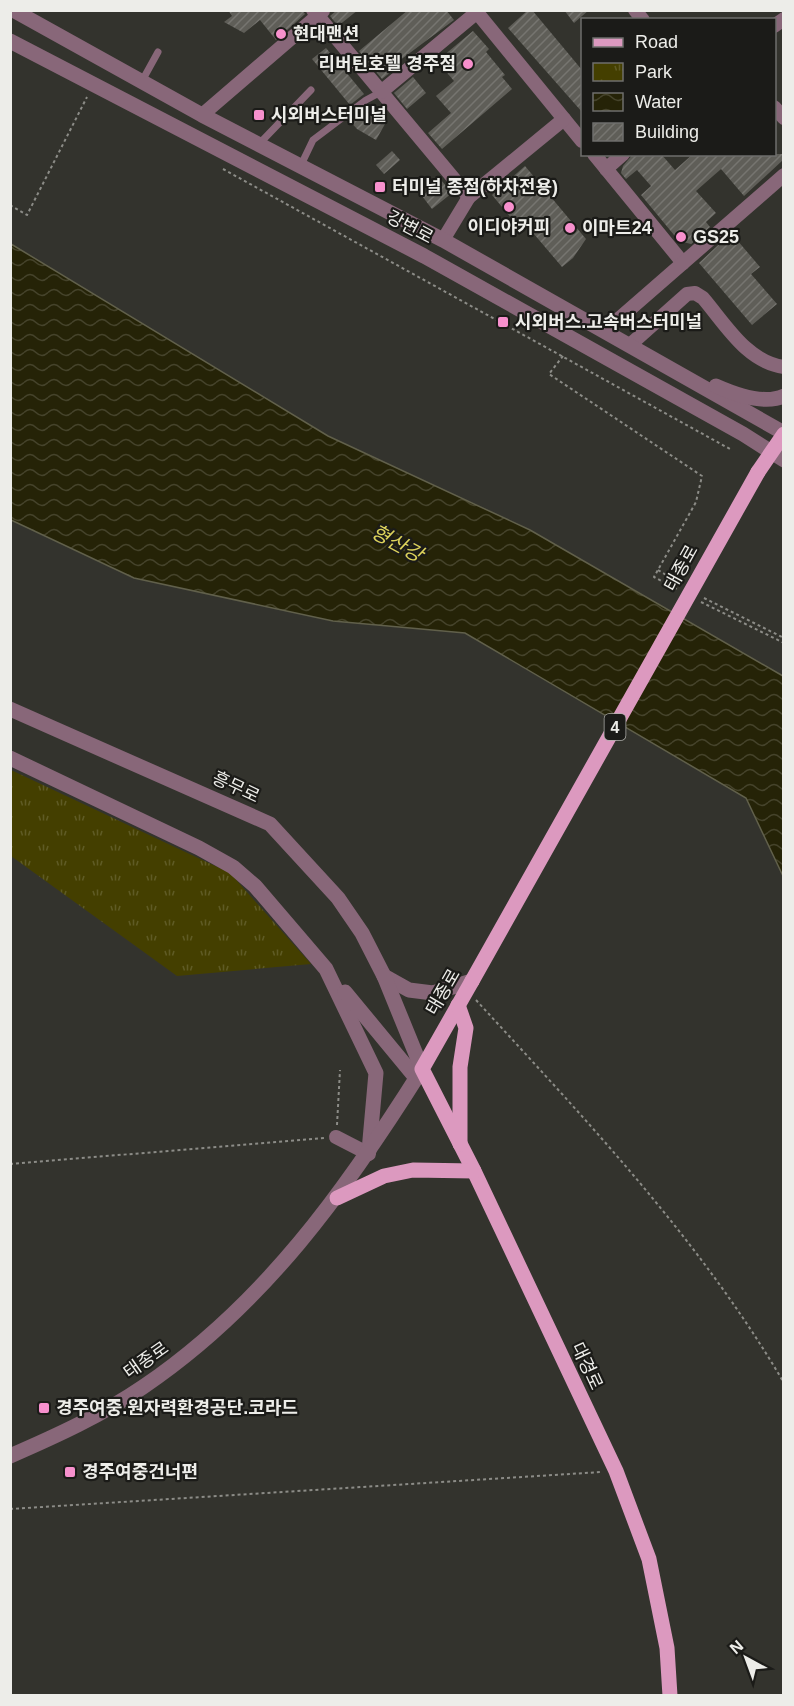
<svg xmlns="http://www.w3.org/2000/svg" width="794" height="1706" font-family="Helvetica,'Noto Sans KR',sans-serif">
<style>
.park{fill:url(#park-tufts)}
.water{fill:url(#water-waves);stroke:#61604b;stroke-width:1.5}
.building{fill:url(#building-hatch)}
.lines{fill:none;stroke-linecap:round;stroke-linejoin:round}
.path{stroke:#8c8c87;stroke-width:2;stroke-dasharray:3 3;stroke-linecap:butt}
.service{stroke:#886779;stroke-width:7}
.minor{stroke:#886779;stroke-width:14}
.tertiary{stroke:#886779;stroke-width:15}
.primary{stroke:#dc99bf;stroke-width:15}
.primary-bridge{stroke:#dc99bf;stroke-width:15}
.poi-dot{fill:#f790cd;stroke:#1b1b18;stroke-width:2}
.labels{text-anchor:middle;stroke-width:4.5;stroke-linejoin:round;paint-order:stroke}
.shield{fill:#1b1b18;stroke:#aeaeaa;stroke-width:1.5}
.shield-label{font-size:16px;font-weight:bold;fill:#edede9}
.poi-label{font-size:18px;font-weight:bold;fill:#edede9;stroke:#1b1b18;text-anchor:start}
.street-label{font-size:18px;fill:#edede9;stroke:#1b1b18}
.water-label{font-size:20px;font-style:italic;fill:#dcd25b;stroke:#1b1b18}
</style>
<defs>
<pattern id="park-tufts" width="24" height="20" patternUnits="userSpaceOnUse" patternTransform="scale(1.5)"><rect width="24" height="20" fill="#443f00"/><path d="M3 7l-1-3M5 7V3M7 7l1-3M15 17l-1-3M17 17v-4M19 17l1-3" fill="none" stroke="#5f5b25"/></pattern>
<pattern id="water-waves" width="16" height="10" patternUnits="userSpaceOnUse" patternTransform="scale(1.5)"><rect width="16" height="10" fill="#252307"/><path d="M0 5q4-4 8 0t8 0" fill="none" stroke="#45432b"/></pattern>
<pattern id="building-hatch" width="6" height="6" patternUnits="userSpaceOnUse" patternTransform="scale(1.5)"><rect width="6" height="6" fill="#5f5e58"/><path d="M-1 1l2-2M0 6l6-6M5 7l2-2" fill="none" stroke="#767570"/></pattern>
</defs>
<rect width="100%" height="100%" fill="#33332d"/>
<polygon class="park" points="11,770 230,873 311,964 177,976 11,856"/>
<polygon class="water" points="11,244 328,436 530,530 783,676 783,876 746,798 465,633 333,621 134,578 11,520"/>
<g class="building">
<polygon points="228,10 302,10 305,14 276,40 260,20 244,33 224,22 232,16"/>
<polygon points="337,10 358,10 338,26 330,16"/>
<polygon points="408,10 446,10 454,20 399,61 401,64 382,79 359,51"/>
<polygon points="528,10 532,10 582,70 582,112 508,28"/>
<polygon points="564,10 589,10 574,23"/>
<polygon points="473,31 489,49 486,52 505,75 502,77 512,89 442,149 428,133 451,113 436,96 454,81 437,61"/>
<polygon points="326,48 364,94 350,105 312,59"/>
<polygon points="413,77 426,93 407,109 394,93"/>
<polygon points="362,110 385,124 376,140 357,129 349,120"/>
<polygon points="392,151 400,160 384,174 376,165"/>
<polygon points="633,154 661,154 675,170 693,154 783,154 783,160 744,196 721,169 696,191 716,213 706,222 710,227 691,244 679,241 641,195 651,186 637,170 626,179 621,173 623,166"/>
<polygon points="525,166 586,239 573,258 562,267 528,227 522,231 492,195"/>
<polygon points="441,180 452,193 432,209 422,196"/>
<polygon points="731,233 760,267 751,274 777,304 752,325 699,263"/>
</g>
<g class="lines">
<g class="path">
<polyline points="223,169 730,449"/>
<polyline points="10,205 27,215 87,97"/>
<polyline points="563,356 549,374 702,476 696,502 654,577 677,589"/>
<polyline points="658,570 679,583"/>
<polyline points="704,598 784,638"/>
<polyline points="701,602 784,643"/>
<path d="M 476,1000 C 586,1120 701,1241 784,1383"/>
<polyline points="337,1125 340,1070"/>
<polyline points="10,1164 325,1138"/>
<polyline points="10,1509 601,1472"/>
</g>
<g class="service">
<polyline points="142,81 158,52"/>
<polyline points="260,143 311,90"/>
<polyline points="301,165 313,140 366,100 381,92"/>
</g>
<g class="minor">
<polyline points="313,10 469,197"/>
<polyline points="475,10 582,141"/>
<polyline points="635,10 643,20"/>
<polyline points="774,26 784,19"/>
<polyline points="381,92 476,13"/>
<polyline points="774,107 784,118"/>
<polyline points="202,115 323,11"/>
<polyline points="594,154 683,263"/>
<polyline points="606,169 623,154"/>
<polyline points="443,240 469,197 564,119"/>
<polyline points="606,330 784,175"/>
<path d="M 631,344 L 687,294 L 695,293 L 703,298 C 726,325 747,362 784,367"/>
<polyline points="336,1137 369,1154"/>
</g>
<g class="tertiary">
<polyline points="13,10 202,115 443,240 784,433"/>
<polyline points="10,41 424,256 743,434 784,460"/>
<path d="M 716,386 C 734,394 764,405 784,396"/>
<polyline points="10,709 270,824 338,898 362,933 384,976 409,990 433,993 472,981"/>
<polyline points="10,758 199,848 233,867 255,886 326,969 376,1073 369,1151"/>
<polyline points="345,992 416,1078"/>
<path d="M 10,1456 C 56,1436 102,1415 143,1387 C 264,1305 346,1190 422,1069 L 384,976"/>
</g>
<g class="primary">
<polyline points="758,472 784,434"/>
<polyline points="472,981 422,1069 474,1171 616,1471 649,1559 667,1648 670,1696"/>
<polyline points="458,1005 466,1028 460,1067 460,1144"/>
<polyline points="337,1198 384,1176 413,1170 474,1171"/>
</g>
<polyline class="primary-bridge" points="472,981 758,472"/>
</g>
<g class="poi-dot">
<circle cx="281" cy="34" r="6"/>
<circle cx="468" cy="64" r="6"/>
<rect x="253" y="109" width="12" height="12" rx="3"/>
<rect x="374" y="181" width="12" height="12" rx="3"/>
<circle cx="509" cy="207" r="6"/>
<circle cx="570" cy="228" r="6"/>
<circle cx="681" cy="237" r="6"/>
<rect x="497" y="316" width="12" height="12" rx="3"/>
<rect x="38" y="1402" width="12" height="12" rx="3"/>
<rect x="64" y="1466" width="12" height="12" rx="3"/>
</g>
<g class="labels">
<rect class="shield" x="604.5" y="714" width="21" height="26" rx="4.5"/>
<g class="shield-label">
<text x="615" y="733">4</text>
</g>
<g class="poi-label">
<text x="293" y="40">현대맨션</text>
<text x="456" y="70" text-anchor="end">리버틴호텔 경주점</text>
<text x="271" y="121">시외버스터미널</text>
<text x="392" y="193">터미널 종점(하차전용)</text>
<text x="509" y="233" text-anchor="middle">이디야커피</text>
<text x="582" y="234">이마트24</text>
<text x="693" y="243">GS25</text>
<text x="515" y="328">시외버스.고속버스터미널</text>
<text x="56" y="1414">경주여중.원자력환경공단.코라드</text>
<text x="82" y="1478">경주여중건너편</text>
</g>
<g class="street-label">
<text transform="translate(410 227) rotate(28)" y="6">강변로</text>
<text transform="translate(681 568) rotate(-61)" y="6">태종로</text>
<text transform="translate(236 787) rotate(25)" y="6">흥무로</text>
<text transform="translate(443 992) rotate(-60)" y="6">태종로</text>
<text transform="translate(146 1360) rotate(-35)" y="6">태종로</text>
<text transform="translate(587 1366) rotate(65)" y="6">대경로</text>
</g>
<g class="water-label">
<text transform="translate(397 543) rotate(29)" y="7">형산강</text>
</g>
</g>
<rect width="794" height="1706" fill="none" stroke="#edede9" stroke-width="24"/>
<rect x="581" y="18" width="195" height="138" fill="#1b1b18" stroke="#6f6f6c" stroke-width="1.5"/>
<rect x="593" y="38" width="30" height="9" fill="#dc99bf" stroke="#6f6f6c" stroke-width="1.5"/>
<text x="635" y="48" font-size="18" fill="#edede9">Road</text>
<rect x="593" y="63" width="30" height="18" fill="url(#park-tufts)" stroke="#6f6f6c" stroke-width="1.5"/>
<text x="635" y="78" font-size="18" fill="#edede9">Park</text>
<rect x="593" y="93" width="30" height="18" fill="url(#water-waves)" stroke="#6f6f6c" stroke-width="1.5"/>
<text x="635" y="108" font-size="18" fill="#edede9">Water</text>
<rect x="593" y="123" width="30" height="18" fill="url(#building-hatch)" stroke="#6f6f6c" stroke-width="1.5"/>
<text x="635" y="138" font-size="18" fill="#edede9">Building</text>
<g transform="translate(746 1658) rotate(319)" stroke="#1b1b18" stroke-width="4.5" paint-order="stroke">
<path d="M0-4.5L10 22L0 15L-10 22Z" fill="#edede9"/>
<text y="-9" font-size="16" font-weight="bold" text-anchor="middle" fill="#edede9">N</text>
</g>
</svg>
